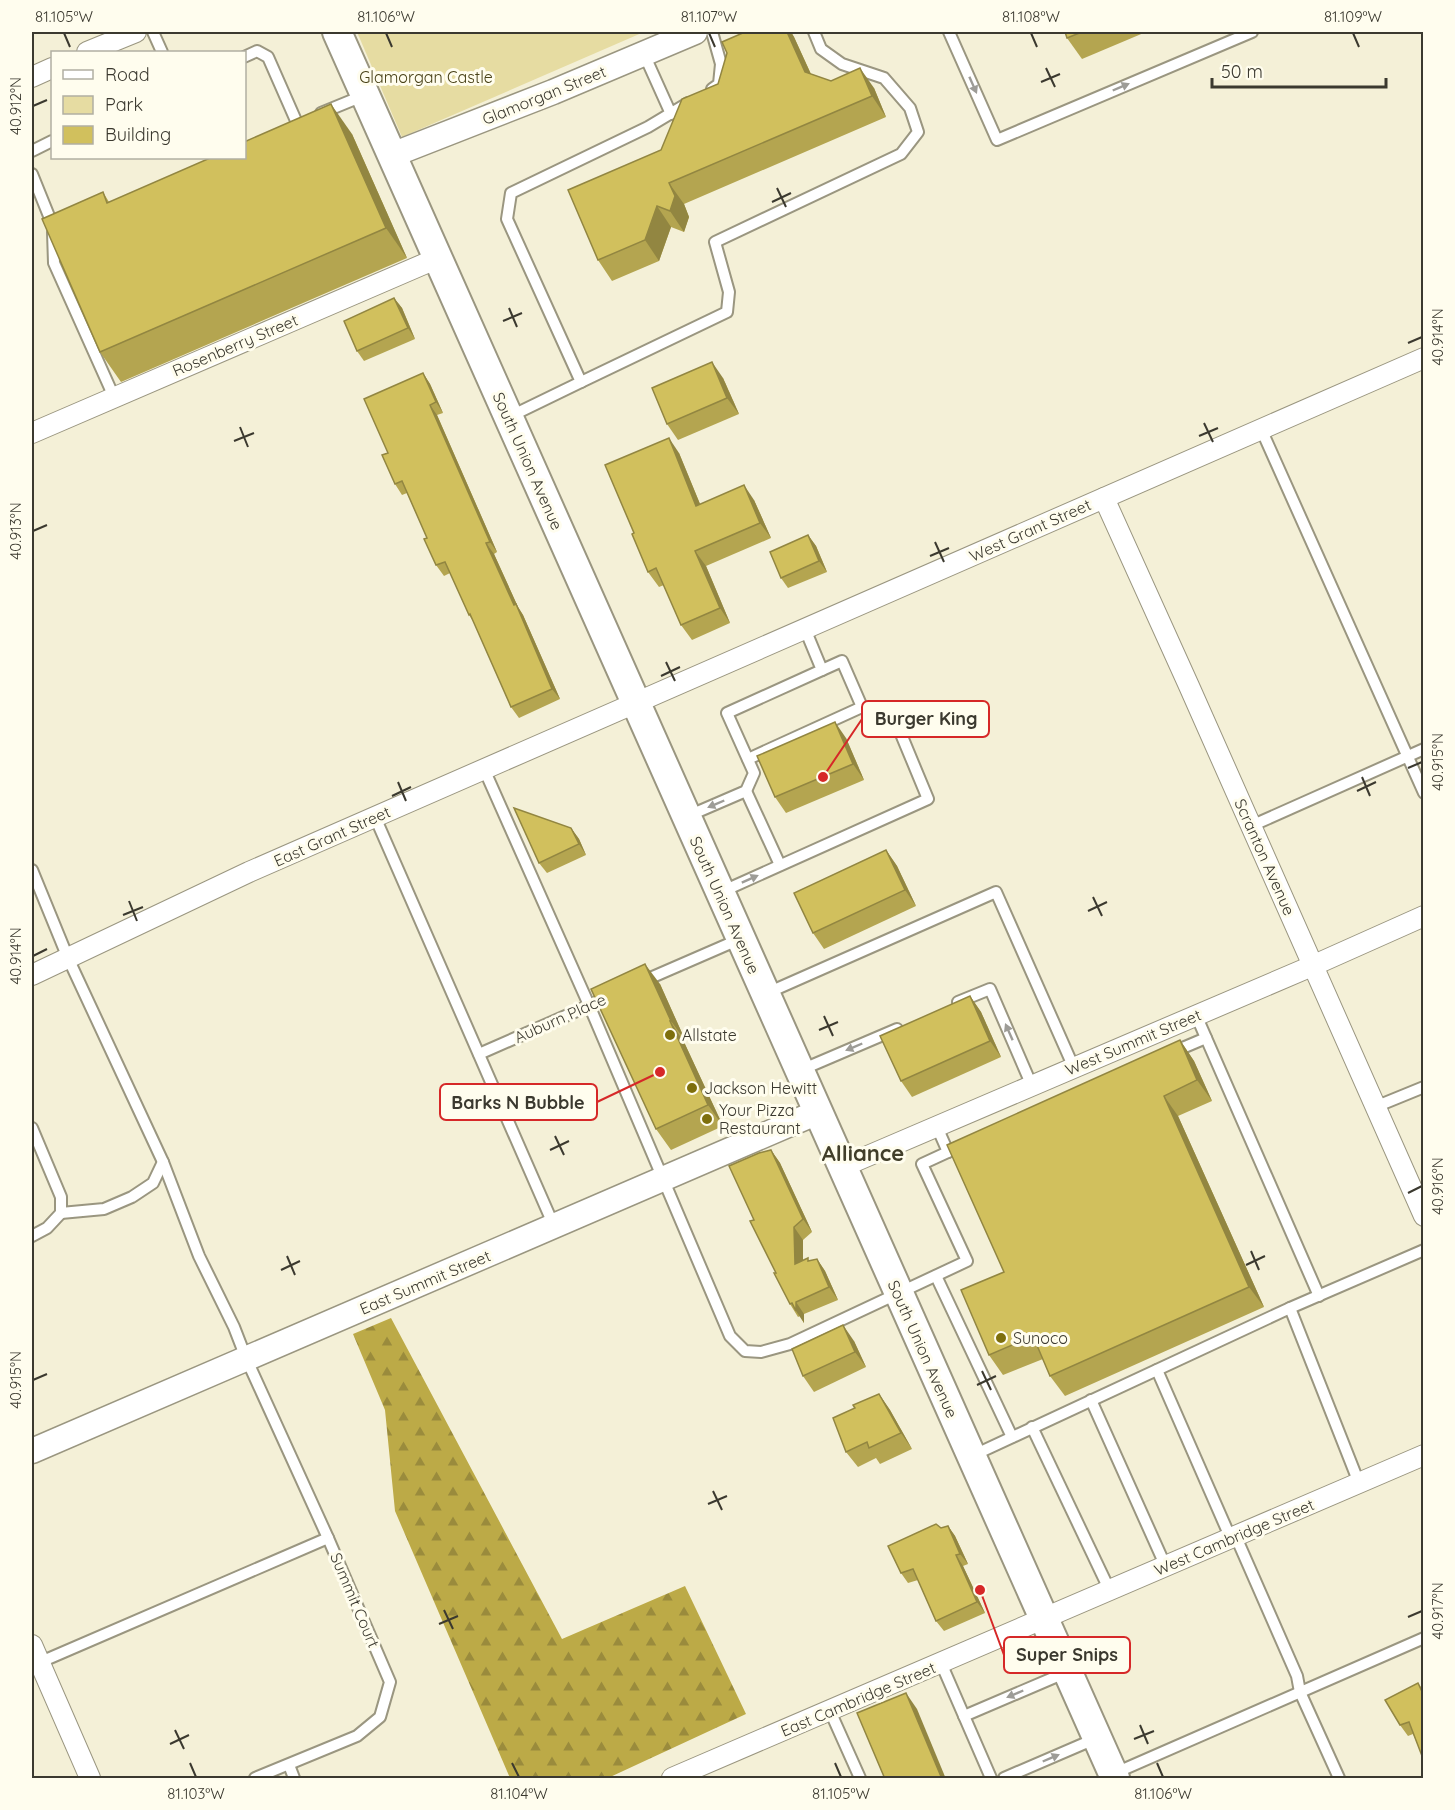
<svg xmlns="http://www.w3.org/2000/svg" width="1455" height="1810" font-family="Quicksand,sans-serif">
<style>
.forest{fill:url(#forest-firs)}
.park{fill:#e6dca2}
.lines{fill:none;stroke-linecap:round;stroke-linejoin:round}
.service-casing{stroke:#9a9680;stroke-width:14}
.minor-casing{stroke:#9a9680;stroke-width:22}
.tertiary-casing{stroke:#9a9680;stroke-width:27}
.secondary-casing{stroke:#9a9680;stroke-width:32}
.service{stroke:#fff;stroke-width:10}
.minor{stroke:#fff;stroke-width:20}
.tertiary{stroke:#fff;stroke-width:24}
.secondary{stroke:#fff;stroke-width:28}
.wall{fill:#b4a550}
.shaded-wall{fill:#928641}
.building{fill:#d1c05d;stroke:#928641;stroke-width:1.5}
.oneway{fill:#9d9c97}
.ticks{fill:none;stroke:#3b392f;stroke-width:2}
.poi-dot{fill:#7e6f0c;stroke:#fffdee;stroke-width:2}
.labels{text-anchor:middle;stroke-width:6;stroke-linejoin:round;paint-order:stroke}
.park-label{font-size:16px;fill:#484117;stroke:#fffdee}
.street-label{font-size:16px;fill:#3b392f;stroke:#fffdee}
.poi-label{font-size:16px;fill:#3b392f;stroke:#fffdee;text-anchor:start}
.district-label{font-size:22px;font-weight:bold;fill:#413e2a;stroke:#fffdee}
.leader{fill:none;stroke:#d62828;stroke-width:2}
.callout-dot{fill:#d62828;stroke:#fffdee;stroke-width:2}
.callout{fill:#fffdee;stroke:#d62828;stroke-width:2}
.callout-label{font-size:18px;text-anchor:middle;font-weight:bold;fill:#3b392f}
.neatline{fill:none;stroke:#3b392f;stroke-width:2}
.ticks-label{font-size:15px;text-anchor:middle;fill:#3b392f}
</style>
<defs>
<pattern id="forest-firs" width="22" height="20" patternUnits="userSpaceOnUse" patternTransform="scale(1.5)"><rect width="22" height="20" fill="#bcaa47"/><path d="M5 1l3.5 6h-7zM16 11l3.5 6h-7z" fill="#9a8b3c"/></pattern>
</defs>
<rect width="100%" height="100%" fill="#f4f0d7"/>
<polygon class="forest" points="391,1318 562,1639 685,1586 746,1714 608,1778 510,1778 395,1511 385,1410 353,1334"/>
<polygon class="park" points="357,32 644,32 402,137"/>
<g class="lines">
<defs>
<g id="service">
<polyline points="153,32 162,52"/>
<polyline points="949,32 997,140 1252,32"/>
<polyline points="644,54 671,114"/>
<polyline points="244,57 257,51 268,57 297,123"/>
<polyline points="712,89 719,84 721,64 712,32"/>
<polyline points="321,113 365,95"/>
<polyline points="32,151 52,141"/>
<polyline points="32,174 53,226 55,225"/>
<polyline points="53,232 54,263 114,397"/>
<polyline points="581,382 727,312 729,292 715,242 901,154 918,132 910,108 884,78 842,64 821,49 814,32"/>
<polyline points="511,416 581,382 507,219 511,193 648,127 688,103"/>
<polyline points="1261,429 1424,793"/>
<polyline points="748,759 862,707"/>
<polyline points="484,769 589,1005 730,1336 745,1351 761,1352 790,1344 967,1261 922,1164 961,1146"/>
<polyline points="746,791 780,865"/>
<polyline points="688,816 746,791 754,773 727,713 822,670 805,629"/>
<polyline points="375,817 554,1226"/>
<polyline points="1251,826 1424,749"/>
<polyline points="32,870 68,958 163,1162 199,1256 234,1327 246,1358 328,1538 390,1682 380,1717 357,1736 255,1778"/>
<polyline points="721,892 928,799 901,734 895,726 884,719 862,707 842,661 822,670"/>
<polyline points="641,982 740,939"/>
<polyline points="765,994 996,892 1074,1068"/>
<polyline points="958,1002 990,989 1032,1086"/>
<polyline points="1196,1015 1319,1296"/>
<polyline points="1173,1052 1206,1038"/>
<polyline points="479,1054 611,996"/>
<polyline points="801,1070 897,1029"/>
<polyline points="1375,1107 1424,1087"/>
<polyline points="937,1127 948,1152"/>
<polyline points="32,1128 61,1197 61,1213 47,1228 32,1236"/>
<polyline points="61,1213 104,1209 132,1197 153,1183 163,1162"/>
<polyline points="936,1276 1012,1437"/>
<polyline points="1290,1308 1424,1250"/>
<polyline points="1157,1370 1231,1539"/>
<polyline points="1091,1400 1166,1567"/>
<polyline points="1032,1427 1110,1591"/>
<polyline points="974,1455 1290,1308 1359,1483"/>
<polyline points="1236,1537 1297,1676 1300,1692 1339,1778"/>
<polyline points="941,1663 991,1778"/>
<polyline points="36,1664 328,1538"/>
<polyline points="830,1711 860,1778"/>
<polyline points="964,1716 1067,1672"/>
<polyline points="289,1765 294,1778"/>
<polyline points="1113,1774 1424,1638"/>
<polyline points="1004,1778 1097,1738"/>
</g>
<g id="minor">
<polyline points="87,52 136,32"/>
<polyline points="32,77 52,68"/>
<polyline points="32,433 438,258"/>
<polyline points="1104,498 1189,686 1424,1216"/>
<polyline points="32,975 249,872 1424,358"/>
<polyline points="842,1167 1312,966 1424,916"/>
<polyline points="32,1645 90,1778"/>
<polyline points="672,1778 1424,1455"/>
</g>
<g id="tertiary">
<polyline points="392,155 553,92 695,32"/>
<polyline points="32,1451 818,1112"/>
</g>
<polyline id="secondary" points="337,32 1115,1778"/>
</defs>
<use href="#service" class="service-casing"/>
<use href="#minor" class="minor-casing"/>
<use href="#tertiary" class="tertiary-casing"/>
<use href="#secondary" class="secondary-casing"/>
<use href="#service" class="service"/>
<use href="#minor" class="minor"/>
<use href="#tertiary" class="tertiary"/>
<use href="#secondary" class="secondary"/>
</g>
<g class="wall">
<polygon points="745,32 791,32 794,37 811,74 831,81 874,88 886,117 684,204 689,217 684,232 671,227 659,261 612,281 598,260 661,150 718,84"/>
<polygon points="1065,32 1146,32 1082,59 1067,38"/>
<polygon points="352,134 407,258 121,382 100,352 103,192 109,202"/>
<polygon points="394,298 402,308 415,339 364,361 357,351"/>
<polygon points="423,373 430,384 443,413 437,415 497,552 494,554 518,607 523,615 560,699 519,718 511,707 473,621 469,615 450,573 444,576 436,565 427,538 407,493 402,495 395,484 388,453"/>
<polygon points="723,378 739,414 678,440 667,424"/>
<polygon points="679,453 700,504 754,500 771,538 706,566 730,623 692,640 681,625 664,585 659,587 648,572 634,533"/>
<polygon points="808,535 816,546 827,572 788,588 781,578"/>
<polygon points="846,738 864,780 786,813 775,797"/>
<polygon points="571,828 579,839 586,855 547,873 539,863"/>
<polygon points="886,850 897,866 916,906 824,949 813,933"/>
<polygon points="660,984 686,1042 684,1042 723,1126 671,1150 656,1129"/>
<polygon points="970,996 981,1012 1001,1057 912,1097 901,1081"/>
<polygon points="1180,1040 1194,1061 1212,1101 1178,1116 1264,1307 1065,1396 1050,1376 1043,1359 1003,1375 989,1355 1004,1272"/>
<polygon points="771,1150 780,1163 812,1232 803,1240 803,1261 810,1261 817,1259 825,1271 838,1300 804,1314 804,1323 800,1316 798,1317 790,1304 754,1220"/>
<polygon points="854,1341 866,1367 814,1392 803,1376"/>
<polygon points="879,1394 890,1410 912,1449 880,1464 876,1458 858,1467 846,1452 855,1408"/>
<polygon points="948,1526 955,1536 968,1564 963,1566 985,1613 944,1631 936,1621 918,1580 908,1583 901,1573 941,1528"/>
<polygon points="1418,1683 1424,1691 1424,1758 1413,1734 1408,1736 1400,1725"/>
</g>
<g class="shaded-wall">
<polygon points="787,32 791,32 794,37 819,92 805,72"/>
<polygon points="860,68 874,88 886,117 872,96"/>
<polygon points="331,104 352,134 407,258 386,228"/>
<polygon points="669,183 684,204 689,217 684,232 670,211"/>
<polygon points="657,206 671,227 659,261 645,240"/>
<polygon points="394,298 402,308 415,339 408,328"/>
<polygon points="712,362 723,378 739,414 727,398"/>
<polygon points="423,373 430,384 443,413 436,402"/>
<polygon points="430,405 437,415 497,552 490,542"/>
<polygon points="669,438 679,453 707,521 696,506"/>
<polygon points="744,485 754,500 771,538 760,523"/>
<polygon points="808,535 816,546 827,572 819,561"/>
<polygon points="486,543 494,554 518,607 523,615 560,699 552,689"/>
<polygon points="695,551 706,566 730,623 720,608"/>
<polygon points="835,722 846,738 864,780 853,764"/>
<polygon points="571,828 579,839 586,855 579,844"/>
<polygon points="886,850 897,866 916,906 905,890"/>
<polygon points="645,964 660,984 686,1042 671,1021"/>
<polygon points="970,996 981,1012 1001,1057 990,1041"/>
<polygon points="670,1021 684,1042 723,1126 708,1105"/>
<polygon points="1180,1040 1194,1061 1212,1101 1197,1080"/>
<polygon points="1164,1096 1178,1116 1264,1307 1249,1287"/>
<polygon points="771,1150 780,1163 812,1232 803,1219"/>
<polygon points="794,1227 803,1240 803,1277 795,1264"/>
<polygon points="817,1259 825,1271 838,1300 829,1287"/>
<polygon points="796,1302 804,1314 804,1323 796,1311"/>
<polygon points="843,1325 854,1341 866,1367 855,1352"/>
<polygon points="879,1394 890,1410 912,1449 901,1433"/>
<polygon points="948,1526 955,1536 968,1564 960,1554"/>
<polygon points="956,1555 963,1566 985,1613 977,1602"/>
<polygon points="906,1693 917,1709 946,1779 942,1779"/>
</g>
<g class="building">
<polygon points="745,32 787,32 805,72 831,81 860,68 872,96 669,183 675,196 670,211 657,206 645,240 598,260 568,190 661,150 682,99 718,84 727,53 722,42"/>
<polygon points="1065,32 1082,32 1067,38"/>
<polygon points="331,104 386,228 100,352 42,219 103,192 107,203 210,158 244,158 244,142"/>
<polygon points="394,298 408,328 357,351 344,321"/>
<polygon points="712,362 727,398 667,424 652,388"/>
<polygon points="423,373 436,402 430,405 490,542 486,543 514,605 516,604 552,689 511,707 470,614 469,615 445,562 436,565 424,539 427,538 402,481 395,484 382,455 388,453 364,399"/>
<polygon points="669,438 696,506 744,485 760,523 695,551 720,608 681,625 656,568 648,572 632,534 634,533 605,465"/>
<polygon points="808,535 819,561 781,578 770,552"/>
<polygon points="835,722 853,764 775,797 757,756"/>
<polygon points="514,808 571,828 579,844 539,863"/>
<polygon points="886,850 905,890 813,933 794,893"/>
<polygon points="645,964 671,1021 670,1021 708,1105 656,1129 591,989"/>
<polygon points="970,996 990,1041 901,1081 880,1036"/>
<polygon points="1180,1040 1197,1080 1164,1096 1249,1287 1050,1376 1033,1336 989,1355 961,1290 1004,1272 947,1145"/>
<polygon points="771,1150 803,1219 794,1227 795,1264 808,1258 808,1261 817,1259 829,1287 796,1302 796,1311 792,1303 790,1304 774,1273 776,1273 750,1221 754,1220 729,1166 759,1153"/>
<polygon points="843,1325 855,1352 803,1376 792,1349"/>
<polygon points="879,1394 901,1433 869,1448 867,1442 846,1452 833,1418 855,1408 853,1405"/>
<polygon points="936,1524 941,1528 948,1526 960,1554 956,1555 977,1602 936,1621 913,1569 901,1573 888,1546"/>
<polygon points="1418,1683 1424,1696 1424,1755 1422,1756 1409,1722 1400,1725 1385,1700"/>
<polygon points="906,1693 942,1779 885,1779 857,1713"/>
</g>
<defs><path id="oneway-solid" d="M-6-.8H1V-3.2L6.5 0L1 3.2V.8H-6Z" transform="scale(1.5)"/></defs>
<g class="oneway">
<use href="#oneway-solid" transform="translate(973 85) rotate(66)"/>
<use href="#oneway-solid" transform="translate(1121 87) rotate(-23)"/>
<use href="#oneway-solid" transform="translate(716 804) rotate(157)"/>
<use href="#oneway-solid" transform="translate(750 879) rotate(-24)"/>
<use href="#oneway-solid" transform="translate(1009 1032) rotate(-114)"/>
<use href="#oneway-solid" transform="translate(854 1047) rotate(157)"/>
<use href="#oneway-solid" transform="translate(1015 1694) rotate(157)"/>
<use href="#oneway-solid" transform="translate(1051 1758) rotate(-23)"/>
</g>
<path class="ticks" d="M 64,33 L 70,47M 386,33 L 392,47M 709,33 L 715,47M 1031,33 L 1037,47M 1353,33 L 1359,47M 1046,68 L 1055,87M 1041,82 L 1060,74M 33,106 L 47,100M 777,188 L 786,207M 772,202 L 791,193M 509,308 L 517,327M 503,321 L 522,313M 1408,343 L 1422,337M 1204,423 L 1213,442M 240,427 L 248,447M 1199,436 L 1218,428M 234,441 L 254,433M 33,531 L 47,525M 935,542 L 944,562M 930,556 L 949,548M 666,662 L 675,681M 661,676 L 680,667M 1408,768 L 1422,762M 1362,777 L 1370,796M 398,782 L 406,801M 1357,791 L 1376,782M 392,796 L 411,787M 1093,897 L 1102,916M 129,901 L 137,921M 1088,911 L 1107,902M 123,915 L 143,907M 33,956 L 47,949M 824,1016 L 833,1036M 819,1030 L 838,1022M 555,1136 L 564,1155M 550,1150 L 569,1141M 1408,1193 L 1422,1186M 1251,1251 L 1259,1270M 287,1256 L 295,1275M 1246,1265 L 1265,1256M 281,1270 L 300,1261M 982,1371 L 991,1390M 33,1380 L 47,1374M 977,1385 L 996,1376M 713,1491 L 722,1510M 708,1504 L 727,1496M 444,1610 L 453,1629M 1408,1617 L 1422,1611M 439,1624 L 458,1616M 1140,1725 L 1148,1744M 175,1730 L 184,1749M 1134,1739 L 1154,1731M 170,1744 L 189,1735M 190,1763 L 196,1777M 512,1763 L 519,1777M 835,1763 L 841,1777M 1157,1763 L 1163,1777"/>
<g class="poi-dot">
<circle cx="670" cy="1035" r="6"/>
<circle cx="692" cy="1088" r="6"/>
<circle cx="707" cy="1119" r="6"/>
<circle cx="1001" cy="1338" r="6"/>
</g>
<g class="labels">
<g class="park-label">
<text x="426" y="83">Glamorgan Castle</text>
</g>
<g class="street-label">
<text transform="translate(544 95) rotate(-22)" y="6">Glamorgan Street</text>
<text transform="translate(235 345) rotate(-23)" y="6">Rosenberry Street</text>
<text transform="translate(528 461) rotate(66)" y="6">South Union Avenue</text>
<text transform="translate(1030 530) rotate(-24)" y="6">West Grant Street</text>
<text transform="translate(332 836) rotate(-24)" y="6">East Grant Street</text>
<text transform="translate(1265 857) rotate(66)" y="6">Scranton Avenue</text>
<text transform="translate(725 905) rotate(66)" y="6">South Union Avenue</text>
<text transform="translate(560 1018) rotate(-24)" y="6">Auburn Place</text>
<text transform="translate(1133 1042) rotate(-23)" y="6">West Summit Street</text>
<text transform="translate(425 1282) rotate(-23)" y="6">East Summit Street</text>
<text transform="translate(923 1349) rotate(66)" y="6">South Union Avenue</text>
<text transform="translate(1234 1537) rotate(-23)" y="6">West Cambridge Street</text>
<text transform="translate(355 1600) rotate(67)" y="6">Summit Court</text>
<text transform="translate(858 1699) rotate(-23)" y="6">East Cambridge Street</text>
</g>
<g class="poi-label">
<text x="682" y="1041">Allstate</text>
<text x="704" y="1094">Jackson Hewitt</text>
<text x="719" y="1116">Your Pizza<tspan x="719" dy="18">Restaurant</tspan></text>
<text x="1013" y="1344">Sunoco</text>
</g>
<g class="district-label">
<text x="863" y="1161">Alliance</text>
</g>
</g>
<path class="leader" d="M823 777L862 719M660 1072L597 1102M980 1590L1004 1655"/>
<g class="callout-dot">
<circle cx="823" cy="777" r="6"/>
<circle cx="660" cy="1072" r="6"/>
<circle cx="980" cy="1590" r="6"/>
</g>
<g class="callout">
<rect x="862" y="701" width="127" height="36" rx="6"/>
<rect x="440" y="1084" width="157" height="36" rx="6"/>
<rect x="1004" y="1637" width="126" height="36" rx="6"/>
</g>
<g class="callout-label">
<text x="926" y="725">Burger King</text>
<text x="518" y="1109">Barks N Bubble</text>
<text x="1067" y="1661">Super Snips</text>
</g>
<rect width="1455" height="1810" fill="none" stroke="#fffdee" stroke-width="66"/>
<rect x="51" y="51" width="195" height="108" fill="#fffdee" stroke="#b1afa2" stroke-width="1.5"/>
<rect x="63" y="70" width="30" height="9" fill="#ffffff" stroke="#b1afa2" stroke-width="1.5"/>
<text x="105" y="81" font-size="18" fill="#3b392f">Road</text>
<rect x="63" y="96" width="30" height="18" fill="#e6dca2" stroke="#b1afa2" stroke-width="1.5"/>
<text x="105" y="111" font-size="18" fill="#3b392f">Park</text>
<rect x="63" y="126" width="30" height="18" fill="#d1c05d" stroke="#b1afa2" stroke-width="1.5"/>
<text x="105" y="141" font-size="18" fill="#3b392f">Building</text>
<path d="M1212 78v9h174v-9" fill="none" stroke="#3b392f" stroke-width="3"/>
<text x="1221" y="78" font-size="18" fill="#3b392f" stroke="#fffdee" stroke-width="4.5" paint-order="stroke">50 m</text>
<rect x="33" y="33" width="1389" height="1744" class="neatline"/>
<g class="ticks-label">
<text x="64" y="22">81.105°W</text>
<text x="386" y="22">81.106°W</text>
<text x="709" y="22">81.107°W</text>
<text x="1031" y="22">81.108°W</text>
<text x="1353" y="22">81.109°W</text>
<text transform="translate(16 106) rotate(-90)" y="5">40.912°N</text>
<text transform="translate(1438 337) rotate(-90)" y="5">40.914°N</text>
<text transform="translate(16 531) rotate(-90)" y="5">40.913°N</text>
<text transform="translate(1438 762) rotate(-90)" y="5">40.915°N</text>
<text transform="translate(16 956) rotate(-90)" y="5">40.914°N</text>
<text transform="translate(1438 1186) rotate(-90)" y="5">40.916°N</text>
<text transform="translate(16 1380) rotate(-90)" y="5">40.915°N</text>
<text transform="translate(1438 1611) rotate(-90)" y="5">40.917°N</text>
<text x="196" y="1799">81.103°W</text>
<text x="519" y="1799">81.104°W</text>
<text x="841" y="1799">81.105°W</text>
<text x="1163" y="1799">81.106°W</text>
</g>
</svg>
